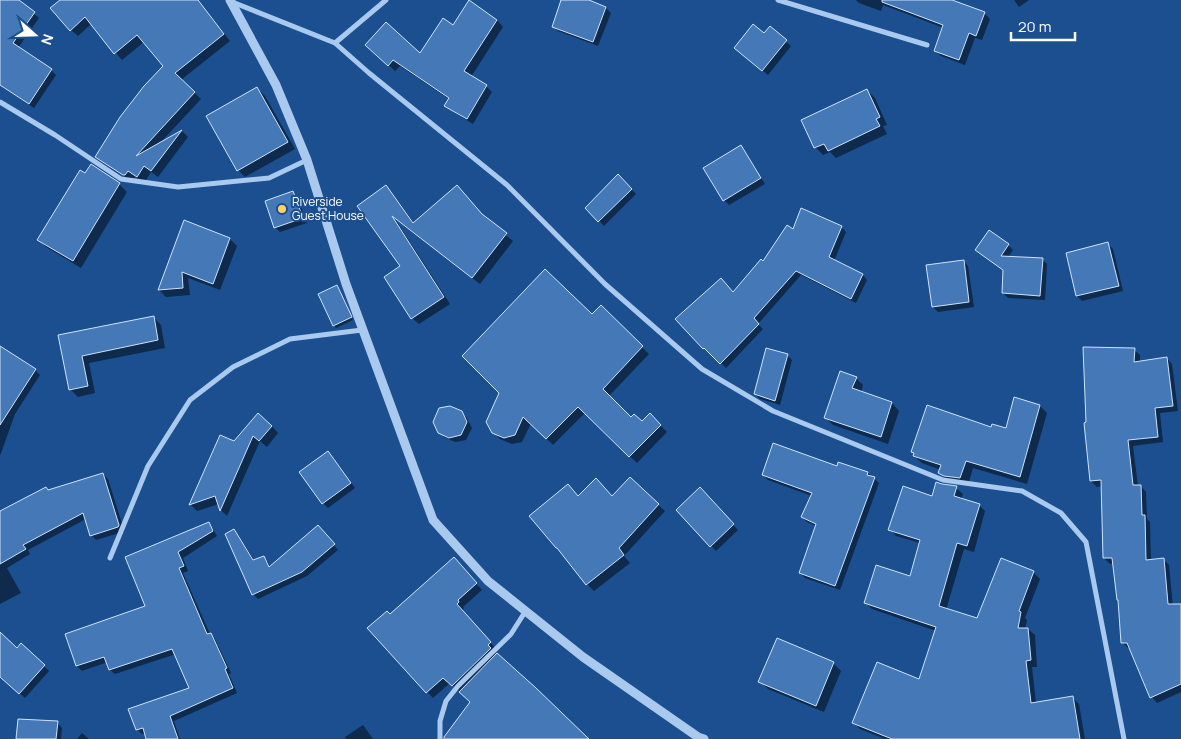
<svg xmlns="http://www.w3.org/2000/svg" width="1181" height="739" font-family="Manrope,sans-serif">
<style>
.shadow{fill:#0007}
.building{fill:#4478b7;stroke:#cfe3fa}
.lines{fill:none;stroke-linecap:round;stroke-linejoin:round}
.minor{stroke:#a9c9ee;stroke-width:5}
.tertiary{stroke:#a9c9ee;stroke-width:9}
.poi-dot{fill:#ffd166;stroke:#1b4f8f;stroke-width:2}
.labels{text-anchor:middle;stroke-width:4;stroke-linejoin:round;paint-order:stroke}
.poi-label{font-size:12px;fill:#fff;stroke:#1b4f8f;text-anchor:start}
</style>
<rect width="100%" height="100%" fill="#1b4f8f"/>
<g class="shadow">
<polygon points="0,0 17,0 39,18 18,48 51,70 56,75 34,108 0,85"/>
<polygon points="62,0 198,0 230,41 181,80 201,99 161,142 182,131 188,137 158,177 151,172 144,183 135,177 132,181 131,181 104,163 97,156 165,66 144,42 122,60 91,24 78,36 71,30"/>
<polygon points="563,0 585,0 606,8 611,13 598,46 558,31 553,26"/>
<polygon points="856,0 948,0 984,13 990,19 982,40 975,38 965,65 941,56 935,51 944,28 883,5 881,11 859,3"/>
<polygon points="1014,0 1029,0 1019,7"/>
<polygon points="497,20 503,27 471,77 486,86 492,92 473,124 452,111 446,105 449,99 400,66 395,71 367,45 420,55 454,27"/>
<polygon points="770,28 791,46 768,75 741,52 764,35"/>
<polygon points="257,88 265,96 295,149 245,177 238,170"/>
<polygon points="867,90 875,98 887,125 883,126 887,134 836,158 830,152 823,155 815,147"/>
<polygon points="740,147 745,152 765,184 729,205 724,200 705,168"/>
<polygon points="91,166 119,184 127,192 81,268 46,247 39,240"/>
<polygon points="618,176 636,194 604,226 587,208"/>
<polygon points="386,186 392,193 414,223 484,217 513,241 480,284 395,219 450,304 419,324 412,318"/>
<polygon points="293,193 298,198 307,223 280,232 275,227"/>
<polygon points="185,221 230,239 237,246 220,290 188,278 190,295 166,297 159,290"/>
<polygon points="841,227 846,232 834,261 863,275 867,280 856,303 801,275 758,324 763,329 726,368 710,352 709,353 704,348 677,319 733,293 793,231"/>
<polygon points="1108,244 1113,249 1123,291 1082,301 1077,296"/>
<polygon points="1008,245 1013,250 1008,257 1042,259 1047,264 1045,300 1008,298 1003,293 1004,271 982,255 977,250"/>
<polygon points="963,261 968,266 974,307 938,312 933,307 928,266"/>
<polygon points="338,289 353,320 336,328 334,325"/>
<polygon points="601,307 649,354 609,396 631,419 642,423 650,415 667,432 637,463 585,413 553,445 531,423 522,442 512,444 500,439 493,432"/>
<polygon points="153,317 161,325 165,348 89,363 95,393 78,397 70,389 60,336"/>
<polygon points="0,347 35,370 40,375 15,414 0,456"/>
<polygon points="1134,350 1140,355 1140,362 1167,358 1172,364 1178,411 1160,413 1163,442 1133,446 1138,486 1141,486 1146,492 1147,519 1150,522 1151,560 1163,559 1169,565 1173,607 1181,619 1181,692 1157,703 1152,697 1130,648 1128,648 1122,642 1120,601 1114,563 1110,564 1104,558 1103,486 1097,487 1091,481 1085,424"/>
<polygon points="787,355 792,360 780,405 760,399 755,394"/>
<polygon points="856,378 863,385 861,393 892,403 899,411 888,444 833,425 826,418"/>
<polygon points="1040,406 1047,413 1027,484 973,468 968,485 948,481 940,473 941,470 922,463 914,456 915,454 913,452 991,428 1007,429"/>
<polygon points="461,412 467,418 472,428 466,440 455,442 444,437 439,432"/>
<polygon points="272,426 278,433 267,447 260,441 227,516 221,510 219,504 197,511 190,504 235,443"/>
<polygon points="332,457 355,488 328,508 323,503"/>
<polygon points="838,467 868,473 879,483 840,590 805,578 800,573 817,526 807,522 802,517 812,496 768,480 763,475"/>
<polygon points="103,474 108,479 124,530 123,532 96,540 91,535 86,519 28,550 30,554 7,568 21,593 0,604 0,513 49,491"/>
<polygon points="630,479 665,511 624,556 630,563 594,591 587,584 564,554 578,497 612,498"/>
<polygon points="956,488 963,494 961,499 979,505 985,511 974,552 964,549 946,610 977,620 1033,572 1040,579 1025,618 1027,620 1025,629 1028,629 1035,635 1037,667 1032,667 1036,703 1073,698 1079,704 1085,739 885,739 860,729 854,723 919,681 936,631 872,609 865,602 910,578 920,543 896,536 890,529 933,498"/>
<polygon points="700,489 738,530 716,551 678,510"/>
<polygon points="208,524 213,529 217,536 183,558 188,571 183,573 210,634 211,634 215,639 231,673 229,674 237,693 174,721 180,739 148,739 146,733 142,734 137,729 191,689 176,654 115,674 110,670 108,662 82,671 77,666 67,634 146,607 129,563"/>
<polygon points="233,530 238,535 255,561 263,557 268,562 270,567 322,531 338,550 307,576 258,599 253,594"/>
<polygon points="459,565 482,590 463,607 464,608 462,611 496,649 493,652 587,739 456,739 472,702 450,683 433,698 369,629 390,616"/>
<polygon points="0,639 44,666 49,671 25,698 0,676"/>
<polygon points="833,663 841,671 824,712 768,689 760,681"/>
<polygon points="57,723 62,728 61,739 18,739"/>
<polygon points="363,725 373,739 346,739 345,737"/>
<polygon points="82,733 89,739 77,739"/>
</g>
<g class="building">
<polygon points="0,0 19,0 35,12 13,43 52,69 29,104 0,85"/>
<polygon points="60,0 198,0 224,34 175,73 195,92 136,156 182,130 151,171 144,166 137,177 128,171 125,175 123,175 95,157 120,117 144,86 163,66 137,35 114,54 85,17 70,31 50,8"/>
<polygon points="469,0 497,20 464,71 487,85 467,119 444,106 449,98 393,60 388,66 365,45 386,22 420,53 443,18 453,25"/>
<polygon points="561,0 589,0 606,7 593,42 552,27"/>
<polygon points="882,0 952,0 985,12 976,36 969,33 959,60 934,51 943,25 882,2"/>
<polygon points="753,24 764,33 770,26 787,40 762,71 734,48"/>
<polygon points="257,87 288,142 237,171 206,116"/>
<polygon points="867,89 880,117 876,119 880,126 828,151 824,144 814,148 801,120"/>
<polygon points="741,145 761,178 723,201 703,168"/>
<polygon points="91,164 120,183 73,261 37,240 80,170 85,173"/>
<polygon points="618,174 632,189 598,222 585,208"/>
<polygon points="386,185 413,223 457,185 482,214 507,233 472,278 392,216 444,297 411,319 384,277 400,266 357,206"/>
<polygon points="293,191 303,218 274,228 265,201"/>
<polygon points="801,208 842,226 829,257 863,274 851,299 796,271 754,318 759,324 720,364 704,348 703,349 675,319 721,278 733,292 761,259 763,261 787,225 793,229"/>
<polygon points="184,220 230,238 213,284 182,272 183,288 158,290"/>
<polygon points="989,230 1009,244 1001,256 1043,258 1040,296 1002,293 1003,270 975,250"/>
<polygon points="1108,242 1119,286 1076,296 1066,253"/>
<polygon points="964,260 969,302 932,307 926,265"/>
<polygon points="545,269 592,314 601,305 643,346 603,389 631,417 634,414 642,421 650,413 661,425 629,457 578,407 546,439 523,417 515,435 504,438 492,433 486,422 499,393 462,356"/>
<polygon points="337,285 352,317 333,326 318,294"/>
<polygon points="154,316 158,340 82,356 88,386 69,390 58,335"/>
<polygon points="0,346 36,369 0,425"/>
<polygon points="1083,347 1135,348 1134,362 1167,357 1173,406 1155,408 1158,437 1128,440 1133,485 1141,485 1142,515 1145,515 1146,560 1164,558 1168,604 1181,604 1181,684 1150,698 1127,643 1121,643 1118,600 1117,600 1112,558 1103,558 1101,480 1090,481 1084,423 1086,422"/>
<polygon points="766,348 788,354 775,401 754,394"/>
<polygon points="840,371 857,377 852,388 892,402 881,437 824,418"/>
<polygon points="1014,397 1040,405 1020,477 966,461 960,478 944,476 938,473 941,465 913,456 914,453 911,452 927,405 991,427 992,424 1006,428"/>
<polygon points="450,406 462,411 467,422 461,435 449,438 438,433 433,422 439,408"/>
<polygon points="258,413 272,426 259,441 253,436 220,511 215,496 189,505 220,435 234,441"/>
<polygon points="773,443 837,466 838,462 868,472 867,475 875,477 835,586 799,573 816,524 801,517 812,493 762,475"/>
<polygon points="328,451 351,483 322,504 299,472"/>
<polygon points="103,473 119,525 118,527 90,536 83,513 23,545 26,549 0,564 0,511 46,487 48,490"/>
<polygon points="630,477 659,504 619,548 624,555 586,585 557,548 556,548 529,516 568,484 578,496 596,478 612,496"/>
<polygon points="936,482 942,484 957,486 954,496 980,504 967,546 957,543 939,606 977,618 1001,558 1034,571 1019,611 1021,612 1018,628 1028,628 1031,660 1026,661 1031,703 1073,696 1080,739 892,739 852,723 877,662 919,679 936,627 864,603 876,565 910,576 920,540 888,530 903,486 932,496"/>
<polygon points="700,487 734,524 710,547 676,510"/>
<polygon points="209,522 213,531 178,552 184,566 179,568 207,634 211,633 227,668 225,669 233,688 170,716 178,739 146,739 143,728 136,730 128,709 189,688 172,649 109,670 104,657 76,666 65,634 145,606 125,557"/>
<polygon points="318,525 335,544 302,572 252,595 225,534 234,529 253,560 264,556 269,567"/>
<polygon points="454,557 477,583 458,600 459,602 457,604 491,642 488,645 491,648 452,686 443,678 426,693 367,628 387,611 390,614"/>
<polygon points="0,632 17,648 21,643 45,665 19,694 0,677"/>
<polygon points="777,638 834,662 816,706 758,682"/>
<polygon points="497,653 536,688 589,739 444,739 444,737 470,702 459,692"/>
<polygon points="18,719 58,721 56,739 16,739"/>
</g>
<g class="lines">
<g class="minor">
<polyline points="778,0 927,45"/>
<polyline points="232,2 335,43 369,73 507,185 605,284 702,369 773,411 943,480 1022,491 1061,513 1086,542 1124,739"/>
<polyline points="335,43 386,0"/>
<polyline points="0,102 55,135 121,179 178,187 269,178 307,160"/>
<polyline points="110,558 148,466 190,400 233,367 290,339 362,330"/>
<polyline points="440,739 440,721 446,701 458,686 511,634 525,612"/>
</g>
<polyline class="tertiary" points="230,0 276,85 307,160 346,284 433,520 488,581 583,657 698,737 704,739"/>
</g>
<circle class="poi-dot" cx="282" cy="209" r="5"/>
<g class="labels">
<g class="poi-label">
<text x="292" y="206">Riverside<tspan x="292" dy="14">Guest House</tspan></text>
</g>
</g>
<g transform="translate(35 35) rotate(110)" stroke="#1b4f8f" stroke-width="4" paint-order="stroke">
<path d="M0-4L9 19L0 12L-9 19Z" fill="#ffffff"/>
<text y="-8" font-size="14" font-weight="bold" text-anchor="middle" fill="#ffffff">N</text>
</g>
<path d="M1011 32v8h64v-8" fill="none" stroke="#ffffff" stroke-width="2.5"/>
<text x="1018" y="32" font-size="15" fill="#ffffff" stroke="#1b4f8f" stroke-width="4" paint-order="stroke">20 m</text>
</svg>
